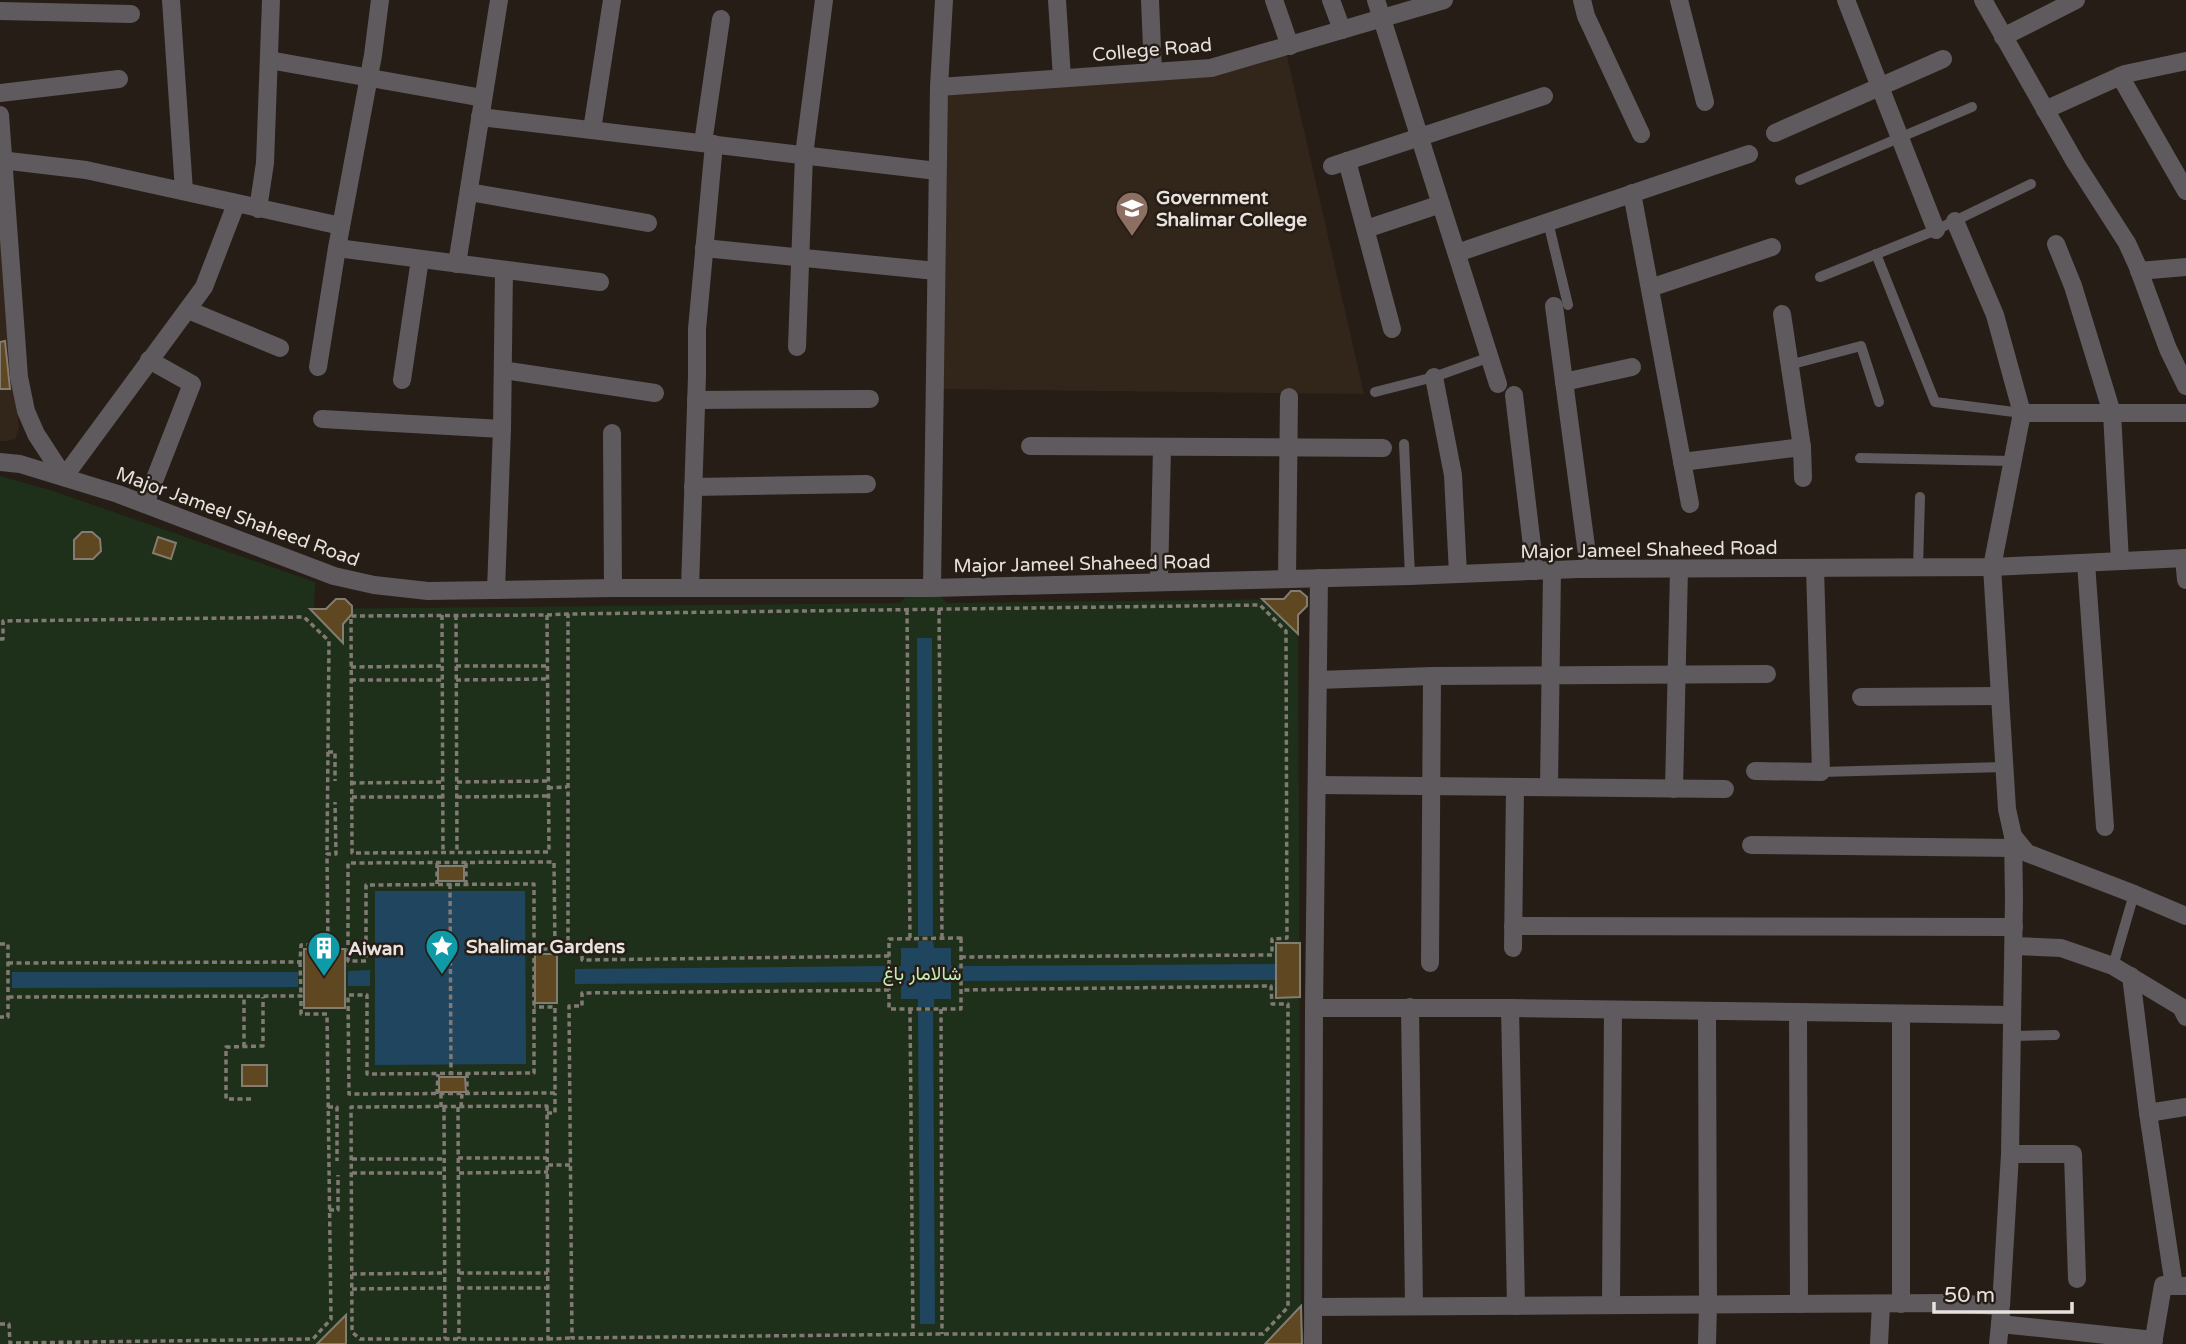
<svg xmlns="http://www.w3.org/2000/svg" width="2186" height="1344" font-family="'Varela Round',Vazirmatn,sans-serif">
<style>
.built{fill:#32251a}
.green{fill:#1e3019}
.water{fill:#1f455f}
.building{fill:#5e4721;stroke:#837c71;stroke-width:2}
.lines{fill:none;stroke-linecap:round;stroke-linejoin:round}
.path{stroke:#817974;stroke-width:3.5;stroke-dasharray:5 3.5;stroke-linecap:butt}
.service{stroke:#5f5a5d;stroke-width:10}
.minor{stroke:#5f5a5d;stroke-width:18}
.tertiary{stroke:#5f5a5d;stroke-width:18}
.labels{text-anchor:middle;stroke-width:5;stroke-linejoin:round;paint-order:stroke}
.street-label{font-size:19px;fill:#e8e2dd;stroke:#261d17}
.poi-label{font-size:19px;font-weight:bold;fill:#e8e2dd;stroke:#261d17;text-anchor:start}
.park-label{font-size:19px;fill:#bfeeb4;stroke:#261d17}
</style>
<rect width="100%" height="100%" fill="#261d17"/>
<g class="built">
<polygon points="1285,47 1364,394 935,389 939,87 1211,68"/>
<polygon points="0,214 19,428 15,439 5,441 0,441"/>
</g>
<polygon class="green" points="0,476 53,491 315,582 314,609 900,603 911,591 935,591 947,603 1284,599 1291,591 1300,591 1307,597 1307,606 1298,613 1301,1333 1304,1333 1310,1344 0,1344"/>
<g class="water">
<polygon points="917,638 932,638 933,936 918,936"/>
<polygon points="375,891 525,891 526,1064 375,1065"/>
<polygon points="918,941 933,941 934,948 951,948 951,966 959,966 959,981 951,982 951,999 934,999 934,1007 918,1007 918,999 901,999 901,982 893,982 893,966 901,966 901,948 918,948"/>
<polygon points="1276,964 1276,980 963,981 963,966"/>
<polygon points="886,966 886,982 575,984 575,969"/>
<polygon points="370,970 370,986 348,986 348,971"/>
<polygon points="12,972 298,972 298,987 12,988"/>
<polygon points="918,1011 933,1011 935,1324 920,1324"/>
</g>
<g class="building">
<polygon points="5,341 10,389 0,389 0,342"/>
<polygon points="82,532 92,532 100,539 101,551 93,559 74,559 74,540"/>
<polygon points="158,537 176,543 171,559 153,553"/>
<polygon points="1291,591 1300,591 1307,597 1307,606 1298,615 1298,634 1262,599 1284,599"/>
<polygon points="336,599 345,599 352,606 352,614 343,624 343,643 310,609 326,609"/>
<rect x="438" y="866" width="26" height="15"/>
<polygon points="1276,943 1300,943 1300,997 1276,998"/>
<rect x="304" y="949" width="41" height="59"/>
<rect x="535" y="954" width="22" height="49"/>
<rect x="242" y="1065" width="25" height="21"/>
<polygon points="439,1077 465,1077 466,1092 439,1092"/>
<polygon points="1301,1306 1302,1344 1265,1344"/>
<polygon points="346,1315 346,1344 317,1344"/>
</g>
<g class="lines">
<g class="path">
<polyline points="907,610 910,939"/>
<polyline points="939,610 942,938"/>
<polyline points="442,615 443,853"/>
<polyline points="456,615 457,853"/>
<polygon points="547,615 549,852 352,853 351,616"/>
<polyline points="547,615 568,614"/>
<polyline points="0,639 3,639 3,621 304,617 329,641 327,854"/>
<polyline points="456,666 548,666"/>
<polyline points="351,667 442,666"/>
<polyline points="351,680 442,680"/>
<polyline points="456,680 548,679"/>
<polyline points="328,752 335,752 335,781"/>
<polyline points="457,782 548,781"/>
<polyline points="351,783 443,782"/>
<polyline points="548,788 567,787"/>
<polyline points="352,797 443,797"/>
<polyline points="457,797 548,796"/>
<polyline points="437,863 437,884"/>
<polyline points="466,863 466,884"/>
<polyline points="450,884 451,1074"/>
<polygon points="961,938 961,1009 889,1009 889,939"/>
<polyline points="0,944 8,944 8,1017 0,1017"/>
<polyline points="534,949 555,949 554,862 348,863 348,961 366,961 366,885 534,884 534,1073 367,1074 367,995 348,995 349,1094 555,1093 555,1007 534,1007"/>
<polyline points="889,956 582,960 582,948 568,948 568,614 1260,605 1286,631 1287,938 1272,939 1272,955 961,957"/>
<polyline points="300,962 301,996"/>
<polyline points="8,963 300,962 301,945 328,944 327,854 336,854 335,802"/>
<polyline points="889,990 582,993 582,1006 569,1006 572,1338 942,1334 1263,1334 1288,1307 1288,1004 1272,1004 1271,986 961,990"/>
<polyline points="910,1009 913,1334"/>
<polyline points="941,1009 942,1334"/>
<polyline points="244,1047 244,996"/>
<polyline points="467,1073 467,1094"/>
<polyline points="437,1094 438,1074"/>
<polyline points="251,1099 226,1099 226,1047 263,1046 263,997"/>
<polygon points="547,1106 548,1339 360,1339 352,1332 351,1107"/>
<polyline points="328,1107 337,1107 337,1161"/>
<polyline points="441,1107 441,1094"/>
<polyline points="444,1107 445,1339"/>
<polyline points="458,1107 459,1339"/>
<polyline points="461,1107 462,1094"/>
<polyline points="547,1113 555,1113 555,1093"/>
<polyline points="458,1158 547,1158"/>
<polyline points="352,1159 444,1159"/>
<polyline points="548,1165 570,1165"/>
<polyline points="352,1173 444,1173"/>
<polyline points="459,1173 548,1172"/>
<polyline points="329,1210 338,1210 338,1175"/>
<polyline points="459,1273 548,1273"/>
<polyline points="352,1274 445,1273"/>
<polyline points="459,1288 548,1288"/>
<polyline points="352,1289 445,1288"/>
<polyline points="0,1324 9,1324 10,1343 313,1339 331,1319 327,1014 301,1014 301,996 9,997"/>
<polyline points="548,1339 572,1338"/>
</g>
<g class="service">
<polyline points="1800,180 1972,107"/>
<polyline points="1548,222 1568,305"/>
<polyline points="1876,254 1935,402 2022,413"/>
<polyline points="1820,277 1936,230 2031,184"/>
<polyline points="1789,365 1861,346 1879,402"/>
<polyline points="1375,392 1434,377 1490,357"/>
<polyline points="1404,444 1410,576"/>
<polyline points="1860,458 2012,461"/>
<polyline points="1918,568 1920,497"/>
<polyline points="1821,772 2004,767"/>
<polyline points="2113,966 2134,894"/>
<polyline points="2012,1036 2055,1035"/>
</g>
<g class="minor">
<polyline points="171,0 184,191"/>
<polyline points="1057,0 1062,78"/>
<polyline points="1150,0 1153,72"/>
<polyline points="1274,0 1290,46"/>
<polyline points="1331,0 1342,30"/>
<polyline points="1376,0 1498,384"/>
<polyline points="1582,0 1586,16 1641,134"/>
<polyline points="1679,0 1705,102"/>
<polyline points="1846,0 1936,230"/>
<polyline points="1983,0 2075,162 2127,243 2137,265 2168,349 2186,386"/>
<polyline points="0,11 131,14"/>
<polyline points="2003,37 2076,0"/>
<polyline points="269,60 483,98"/>
<polyline points="2120,76 2186,191"/>
<polyline points="0,93 119,79"/>
<polyline points="2045,110 2125,74 2186,61"/>
<polyline points="0,115 19,377 26,411 36,434 64,477 204,287 236,204"/>
<polyline points="480,117 937,171"/>
<polyline points="592,130 612,0"/>
<polyline points="1775,133 1943,59"/>
<polyline points="703,143 721,19"/>
<polyline points="0,160 86,170 341,226"/>
<polyline points="1347,161 1392,329"/>
<polyline points="1332,166 1544,96"/>
<polyline points="469,192 648,223"/>
<polyline points="1632,193 1690,504"/>
<polyline points="258,209 265,163 271,0"/>
<polyline points="1955,221 1995,315 2022,413"/>
<polyline points="1366,229 1441,204"/>
<polyline points="2056,244 2073,286 2112,413 2120,561"/>
<polyline points="337,248 600,282"/>
<polyline points="704,248 936,271"/>
<polyline points="1457,253 1749,154"/>
<polyline points="457,264 499,0"/>
<polyline points="2139,271 2186,267"/>
<polyline points="1650,288 1772,247"/>
<polyline points="1554,306 1589,569"/>
<polyline points="188,310 280,348"/>
<polyline points="1782,314 1802,447"/>
<polyline points="797,347 804,155 824,0"/>
<polyline points="318,367 337,248 373,55 380,0"/>
<polyline points="503,370 655,393"/>
<polyline points="1434,377 1453,475 1458,574"/>
<polyline points="402,380 420,259"/>
<polyline points="1564,382 1632,367"/>
<polyline points="1514,395 1535,571"/>
<polyline points="696,400 870,399"/>
<polyline points="322,419 502,429"/>
<polyline points="612,433 613,588"/>
<polyline points="1030,446 1383,448"/>
<polyline points="1682,462 1802,447 1803,478"/>
<polyline points="693,487 867,484"/>
<polyline points="145,504 192,384 149,360"/>
<polyline points="2184,558 2186,580"/>
<polyline points="2086,563 2105,827"/>
<polyline points="1992,567 2022,413 2186,413"/>
<polyline points="1287,579 1289,397"/>
<polyline points="1159,582 1162,447"/>
<polyline points="690,588 697,376 697,329 714,144"/>
<polyline points="932,588 939,87 944,0"/>
<polyline points="496,590 502,429 504,270"/>
<polyline points="1318,680 1432,676 1767,674"/>
<polyline points="1861,697 2000,696"/>
<polyline points="1755,771 1821,772 1815,568"/>
<polyline points="1317,785 1725,789"/>
<polyline points="1549,787 1552,570"/>
<polyline points="1674,789 1679,569"/>
<polyline points="1751,845 2013,848"/>
<polyline points="1513,926 2014,927"/>
<polyline points="2014,946 2061,948 2113,966 2181,1007 2186,1017"/>
<polyline points="1513,948 1515,787"/>
<polyline points="1430,963 1432,676"/>
<polyline points="2131,976 2148,1113 2174,1286 2186,1286"/>
<polyline points="1410,1007 1414,1306"/>
<polyline points="1314,1008 1510,1008 2012,1015"/>
<polyline points="1510,1008 1516,1306"/>
<polyline points="1798,1012 1799,1304"/>
<polyline points="1901,1014 1901,1304"/>
<polyline points="2148,1113 2186,1107"/>
<polyline points="2010,1154 2073,1154 2077,1279"/>
<polyline points="1611,1305 1613,1010"/>
<polyline points="1313,1307 1948,1303 2001,1306 2010,1154 2014,898 2013,836"/>
<polyline points="2000,1324 2154,1340"/>
<polyline points="1313,1344 1314,1008 1319,578"/>
<polyline points="1707,1344 1708,1305 1707,1011"/>
<polyline points="1879,1344 1881,1304"/>
<polyline points="1998,1344 2001,1313"/>
<polyline points="2153,1344 2163,1285 2174,1286"/>
</g>
<g class="tertiary">
<polyline points="939,87 1211,68 1444,0"/>
<polyline points="0,462 20,464 118,494 334,576 374,585 428,591 613,588 932,588 1410,576 1578,569 1992,567 2186,558"/>
<polyline points="1992,567 2007,809 2013,836 2027,853 2134,894 2186,916"/>
</g>
</g>
<defs>
<symbol id="university-pin" viewBox="-11 -11 22 30"><path d="M0 17L-7.5 6A9.5 9.5 0 1 1 7.5 6Z" fill="#8d6e63" stroke="#261d17"/><path d="M0-5L7-2L0 1L-7-2ZM-4 1L0 2.5L4 1V4Q0 6-4 4Z" fill="#fff"/></symbol>
<symbol id="sight-pin" viewBox="-11 -11 22 30"><path d="M0 17L-7.5 6A9.5 9.5 0 1 1 7.5 6Z" fill="#0f9aa8" stroke="#261d17"/><path d="M0-6L1.8-2.2L6-1.7L2.9 1.2L3.7 5.4L0 3.3L-3.7 5.4L-2.9 1.2L-6-1.7L-1.8-2.2Z" fill="#fff"/></symbol>
<symbol id="building-pin" viewBox="-11 -11 22 30"><path d="M0 17L-7.5 6A9.5 9.5 0 1 1 7.5 6Z" fill="#0f9aa8" stroke="#261d17"/><path d="M-4-6H4V6H1V3H-1V6H-4ZM-2.5-4.3h1.7v1.8h-1.7ZM.8-4.3h1.7v1.8H.8ZM-2.5-1h1.7V.8h-1.7ZM.8-1h1.7V.8H.8Z" fill="#fff"/></symbol>
</defs>
<g fill-rule="evenodd">
<use href="#university-pin" x="1113" y="189" width="38" height="52"/>
<use href="#sight-pin" x="423" y="927" width="38" height="52"/>
<use href="#building-pin" x="305" y="929" width="38" height="52"/>
</g>
<g class="labels">
<g class="street-label">
<text transform="translate(1152 49) rotate(-5)" y="7">College Road</text>
<text transform="translate(238 516) rotate(20)" y="7">Major Jameel Shaheed Road</text>
<text transform="translate(1649 549) rotate(-1)" y="7">Major Jameel Shaheed Road</text>
<text transform="translate(1082 563) rotate(-1)" y="7">Major Jameel Shaheed Road</text>
</g>
<g class="poi-label">
<text x="1156" y="204">Government<tspan x="1156" dy="22">Shalimar College</tspan></text>
<text x="466" y="953">Shalimar Gardens</text>
<text x="348" y="955">Aiwan</text>
</g>
<g class="park-label">
<text x="922" y="980">شالامار باغ</text>
</g>
</g>
<path d="M1934 1302v10h138v-10" fill="none" stroke="#e8e2dd" stroke-width="3.5"/>
<text x="1944" y="1302" font-size="21" fill="#e8e2dd" stroke="#261d17" stroke-width="5" paint-order="stroke">50 m</text>
</svg>
